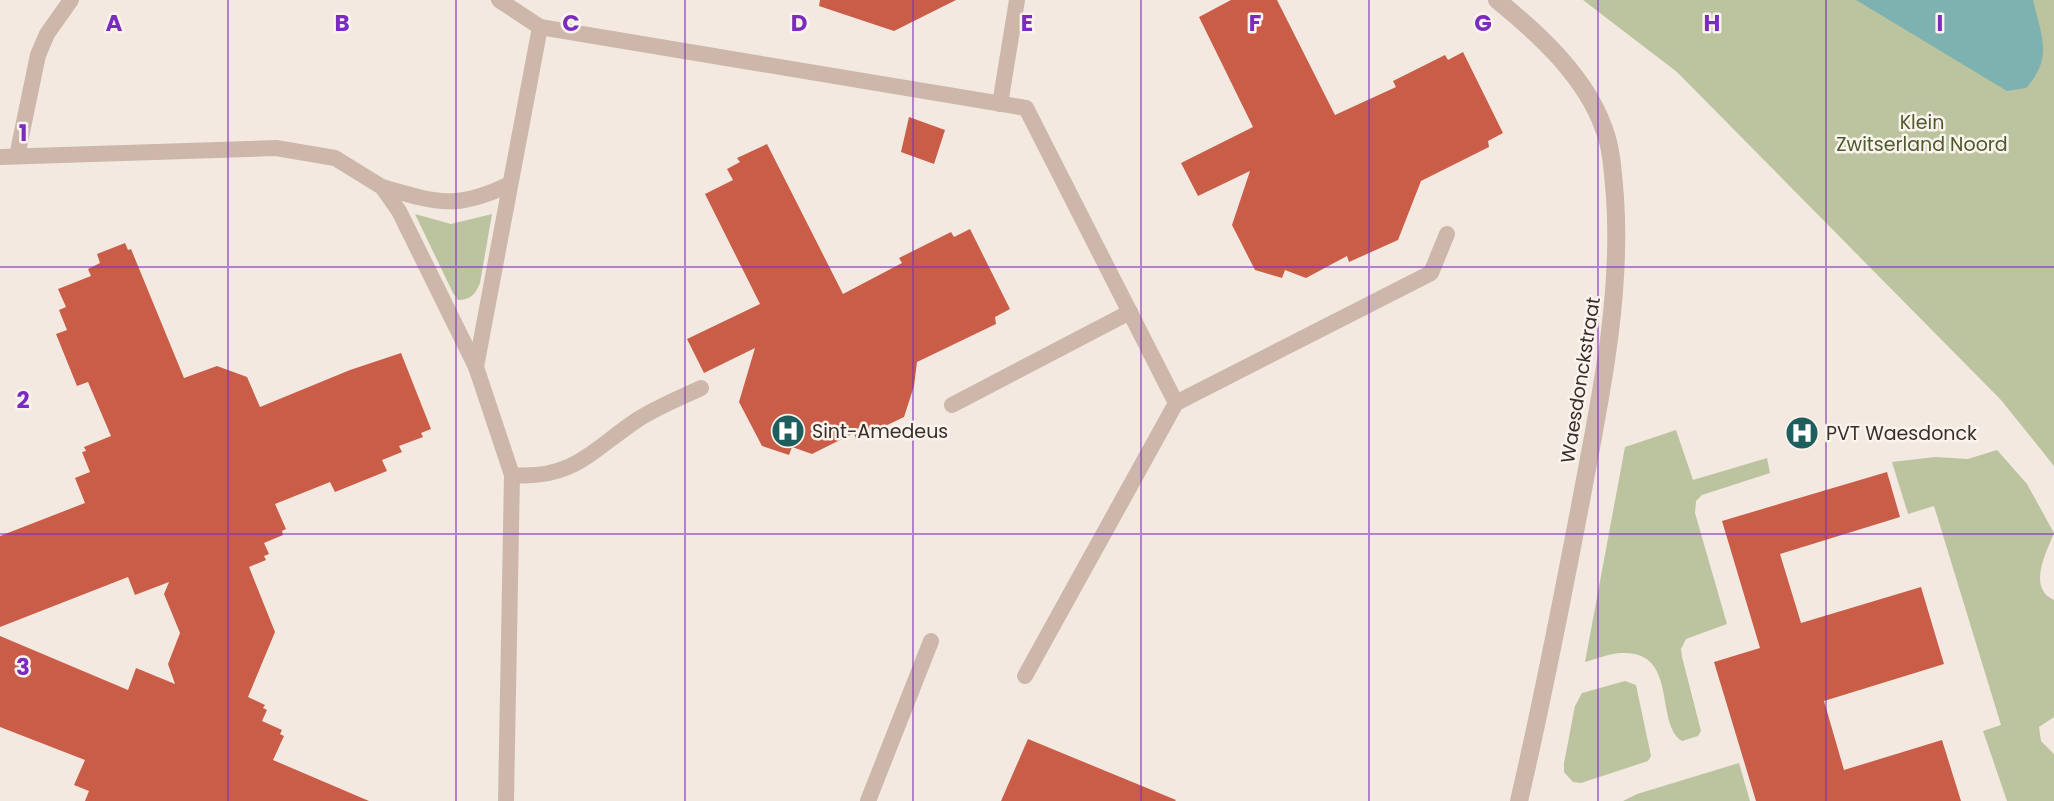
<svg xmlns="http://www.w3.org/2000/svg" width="2054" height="801" font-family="Poppins,sans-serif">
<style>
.green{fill:#bbc49f}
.water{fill:#7eb2b0}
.building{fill:#c95d48}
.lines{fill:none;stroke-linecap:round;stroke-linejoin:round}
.lane{stroke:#cdb7ab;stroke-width:16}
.street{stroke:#cdb7ab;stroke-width:18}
.grid{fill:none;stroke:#7b2cbf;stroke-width:2;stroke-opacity:0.55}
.labels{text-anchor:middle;stroke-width:5;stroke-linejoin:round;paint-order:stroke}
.park-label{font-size:19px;fill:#4d5a2d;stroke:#fbf3ed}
.street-label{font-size:19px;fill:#3a2e2a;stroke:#fbf3ed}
.poi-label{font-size:19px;fill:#3a2e2a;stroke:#fbf3ed;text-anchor:start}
.grid-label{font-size:23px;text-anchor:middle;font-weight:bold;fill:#7b2cbf;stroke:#fbf3ed;stroke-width:5;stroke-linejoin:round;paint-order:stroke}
</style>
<rect width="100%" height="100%" fill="#f4e9e0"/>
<g class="green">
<polygon points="1583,0 2054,0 2054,466 2001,400 1677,72"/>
<path d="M 415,214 L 451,224 L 492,214 L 480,283 C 475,295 470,300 458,300 L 453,293 Z"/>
<path d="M 1676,430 L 1693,480 L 1767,458 L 1770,473 L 1702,495 L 1696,501 L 1695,513 L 1727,624 L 1686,639 L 1681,649 L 1682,657 L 1701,731 L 1698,736 L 1682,741 C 1654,723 1679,651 1622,653 C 1610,653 1597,659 1585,662 L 1625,447 Z"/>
<path d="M 1997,450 L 2027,484 L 2054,533 C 2046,553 2027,588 2054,600 L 2054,717 L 2039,727 L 2041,741 L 2054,754 L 2054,801 L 2007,801 L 1983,731 L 2001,725 L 1934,506 L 1908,514 L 1892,462 L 1935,457 L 1968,459 Z"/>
<polygon points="1625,681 1636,685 1651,756 1648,761 1581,783 1573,782 1564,772 1564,763 1575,706 1582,693"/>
<polygon points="1739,763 1750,801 1623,801 1637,794"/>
</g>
<path class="water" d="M 1856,0 L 2033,0 C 2041,36 2054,57 2026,88 L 2007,91 Z"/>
<g class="building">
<polygon points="820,0 956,0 894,31 819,6"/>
<polygon points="1231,0 1277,0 1335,115 1396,87 1393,81 1445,55 1448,60 1463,52 1503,133 1488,141 1489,147 1421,181 1398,240 1349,262 1347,256 1306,278 1285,270 1282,278 1255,270 1232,225 1250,171 1198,196 1181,163 1253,127 1199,17"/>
<polygon points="909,117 945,130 934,164 901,152"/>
<polygon points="767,144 843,294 902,263 899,258 951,232 954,237 970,229 1010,309 995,317 996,324 917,362 914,386 904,417 856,440 854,433 812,454 792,447 789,455 762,446 739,402 755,348 704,373 687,339 760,304 705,194 733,180 727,169 740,162 737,158"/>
<polygon points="125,243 128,250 131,249 184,378 217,366 247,377 260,407 350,370 401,353 431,429 421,433 423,437 399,446 402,452 382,460 387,471 335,492 330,482 275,504 286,529 282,531 283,535 264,543 269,554 264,556 266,560 249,567 275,632 248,697 265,705 263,708 267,710 262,721 282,730 280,734 284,736 273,760 369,801 85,801 89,791 74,785 85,760 0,727 0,636 128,690 136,668 175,684 168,664 180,633 164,594 169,582 135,595 128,577 0,627 0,536 85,503 75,478 90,472 82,452 86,451 84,447 111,436 88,382 77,386 56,334 67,330 59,310 66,307 58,289 91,276 88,269 100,263 97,254"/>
<polygon points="1887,472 1900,517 1780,554 1801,623 1921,587 1944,664 1824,701 1844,770 1942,740 1961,801 1756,801 1714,662 1760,648 1722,521"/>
<polygon points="1028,739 1176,800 1175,801 1001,801"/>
</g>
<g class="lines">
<g class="lane">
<polyline points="499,0 540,27"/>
<polyline points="1000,104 1017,0"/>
<polyline points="17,156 38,55 47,34 71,0"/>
<polyline points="0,157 276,148 335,158 382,187 399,211 476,367"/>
<path d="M 382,187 C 437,203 457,210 510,184"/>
<polyline points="952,405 1130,312"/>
<path d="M 512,475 C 572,480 591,451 637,420 C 657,407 680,398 701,388"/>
<polyline points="1025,676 1176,403 1431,273 1447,234"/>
<polyline points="506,801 512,475 476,367 540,27 1026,108 1176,403"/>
<polyline points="868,801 931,641"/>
</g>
<path class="street" d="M 1497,0 C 1539,34 1586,77 1604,129 C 1612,149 1613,175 1615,197 C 1622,301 1599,404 1580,506 C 1561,605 1542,703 1519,801"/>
</g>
<path class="grid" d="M 228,0 L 228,801M 456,0 L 456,801M 685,0 L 685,801M 913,0 L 913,801M 1141,0 L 1141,801M 1369,0 L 1369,801M 1598,0 L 1598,801M 1826,0 L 1826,801M 0,267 L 2054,267M 0,534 L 2054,534"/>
<defs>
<symbol id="hospital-disc" viewBox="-11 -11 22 22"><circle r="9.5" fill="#1e5e5c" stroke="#fbf3ed"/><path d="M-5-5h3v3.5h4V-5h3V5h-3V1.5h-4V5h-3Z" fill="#fff"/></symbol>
</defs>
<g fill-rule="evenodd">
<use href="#hospital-disc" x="769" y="412" width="38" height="38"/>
<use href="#hospital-disc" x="1783" y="414" width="38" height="38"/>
</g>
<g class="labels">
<g class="park-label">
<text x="1922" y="129">Klein<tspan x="1922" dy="22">Zwitserland Noord</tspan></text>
</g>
<g class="street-label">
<text transform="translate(1580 380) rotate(-81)" y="7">Waesdonckstraat</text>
</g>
<g class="poi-label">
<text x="812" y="438">Sint-Amedeus</text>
<text x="1826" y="440">PVT Waesdonck</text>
</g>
</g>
<g class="grid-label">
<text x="114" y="31">A</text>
<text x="342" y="31">B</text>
<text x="571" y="31">C</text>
<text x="799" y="31">D</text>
<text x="1027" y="31">E</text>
<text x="1255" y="31">F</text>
<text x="1483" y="31">G</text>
<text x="1712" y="31">H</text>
<text x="1940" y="31">I</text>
<text x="23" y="141">1</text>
<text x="23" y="408">2</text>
<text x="23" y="675">3</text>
</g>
</svg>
